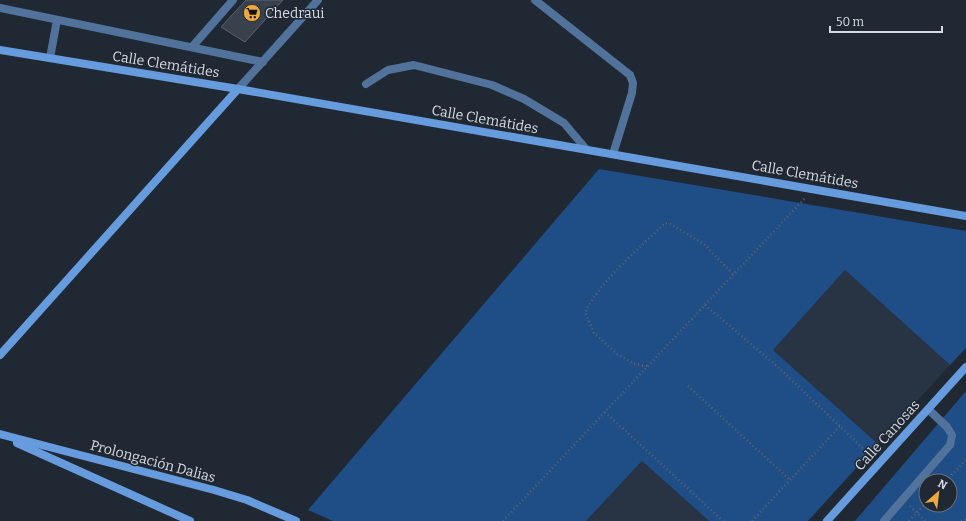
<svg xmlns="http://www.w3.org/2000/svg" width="966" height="521" font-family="Bitter,serif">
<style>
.built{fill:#283343}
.green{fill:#1e4e85;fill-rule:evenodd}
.building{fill:#38414c;stroke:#59636f}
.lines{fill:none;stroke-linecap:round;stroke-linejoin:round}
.path{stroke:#5d646e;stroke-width:2.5;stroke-dasharray:1 3;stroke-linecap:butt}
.lane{stroke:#51729b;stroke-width:8}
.secondary{stroke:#669cdd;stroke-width:8}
.labels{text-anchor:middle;stroke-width:3;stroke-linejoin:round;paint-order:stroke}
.poi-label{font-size:14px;fill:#d5dbe2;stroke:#202833;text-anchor:start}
.street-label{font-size:14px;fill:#d5dbe2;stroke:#202833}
</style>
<rect width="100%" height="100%" fill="#202833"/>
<g class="built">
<polygon points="845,270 950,365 878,444 773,350"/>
<polygon points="642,461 709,521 586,521"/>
</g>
<g class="green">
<polygon points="599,169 966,231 966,348 950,365 845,270 773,350 878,444 808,521 709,521 642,461 586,521 333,521 308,510"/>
<path d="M 966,391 L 966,521 L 855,521 ZM 926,481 L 950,481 L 950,505 L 926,505 Z"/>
</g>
<polygon class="building" points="246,0 283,0 245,42 221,27"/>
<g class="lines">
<g class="path">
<polyline points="705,305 778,367 872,457"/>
<path d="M 647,366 L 634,364 L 617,354 L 594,333 L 585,312 C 602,279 639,249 665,223 L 670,224 L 704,244 L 734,275"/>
<polyline points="688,386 790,480"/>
<polyline points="605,412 723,521"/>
<polyline points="946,481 966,460"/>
<polyline points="910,506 925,521"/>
<polyline points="503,521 805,198"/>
<polyline points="752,521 840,426"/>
<polyline points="909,521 926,503"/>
<polyline points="961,521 966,519"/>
</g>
<g class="lane">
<polyline points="535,0 630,75 633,83 632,93 613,154"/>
<polyline points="0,8 263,62"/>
<polyline points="192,47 233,0"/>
<polyline points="50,58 57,20"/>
<polyline points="366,84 388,70 414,65 492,85 524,99 564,123 586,149"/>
<polyline points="238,89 318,0"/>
<polyline points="884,521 950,445 952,435 947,427 928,409"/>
</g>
<g class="secondary">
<polyline points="0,50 238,89 966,216"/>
<polyline points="0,355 238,89"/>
<polyline points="0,434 214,490 247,500 296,521"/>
<polyline points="17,443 190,521"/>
<polyline points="827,521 966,367"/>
</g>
</g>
<defs>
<symbol id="supermarket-disc" viewBox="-11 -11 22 22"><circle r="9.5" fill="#eea83c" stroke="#202833"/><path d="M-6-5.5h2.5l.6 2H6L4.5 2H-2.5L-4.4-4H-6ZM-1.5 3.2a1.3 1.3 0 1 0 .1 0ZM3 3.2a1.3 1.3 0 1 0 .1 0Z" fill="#111"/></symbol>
</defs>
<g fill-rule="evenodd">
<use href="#supermarket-disc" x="242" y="3" width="20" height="20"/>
</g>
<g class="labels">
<g class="poi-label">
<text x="265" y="18">Chedraui</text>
</g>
<g class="street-label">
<text transform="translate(166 64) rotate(9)" y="5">Calle Clemátides</text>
<text transform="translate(485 119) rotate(10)" y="5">Calle Clemátides</text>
<text transform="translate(805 174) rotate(10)" y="5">Calle Clemátides</text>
<text transform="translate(887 435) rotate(-48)" y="5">Calle Canosas</text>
<text transform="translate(153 461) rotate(15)" y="5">Prolongación Dalias</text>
</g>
</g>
<g transform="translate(938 493) rotate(28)"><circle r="19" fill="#202833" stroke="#687079"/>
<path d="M0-3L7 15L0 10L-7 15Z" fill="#eea83c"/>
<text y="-6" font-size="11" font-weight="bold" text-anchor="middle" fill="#d5dbe2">N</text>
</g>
<path d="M830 26v6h112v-6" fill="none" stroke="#d5dbe2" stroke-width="2"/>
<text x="836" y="26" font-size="12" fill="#d5dbe2" stroke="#202833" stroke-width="3" paint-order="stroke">50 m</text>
</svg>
